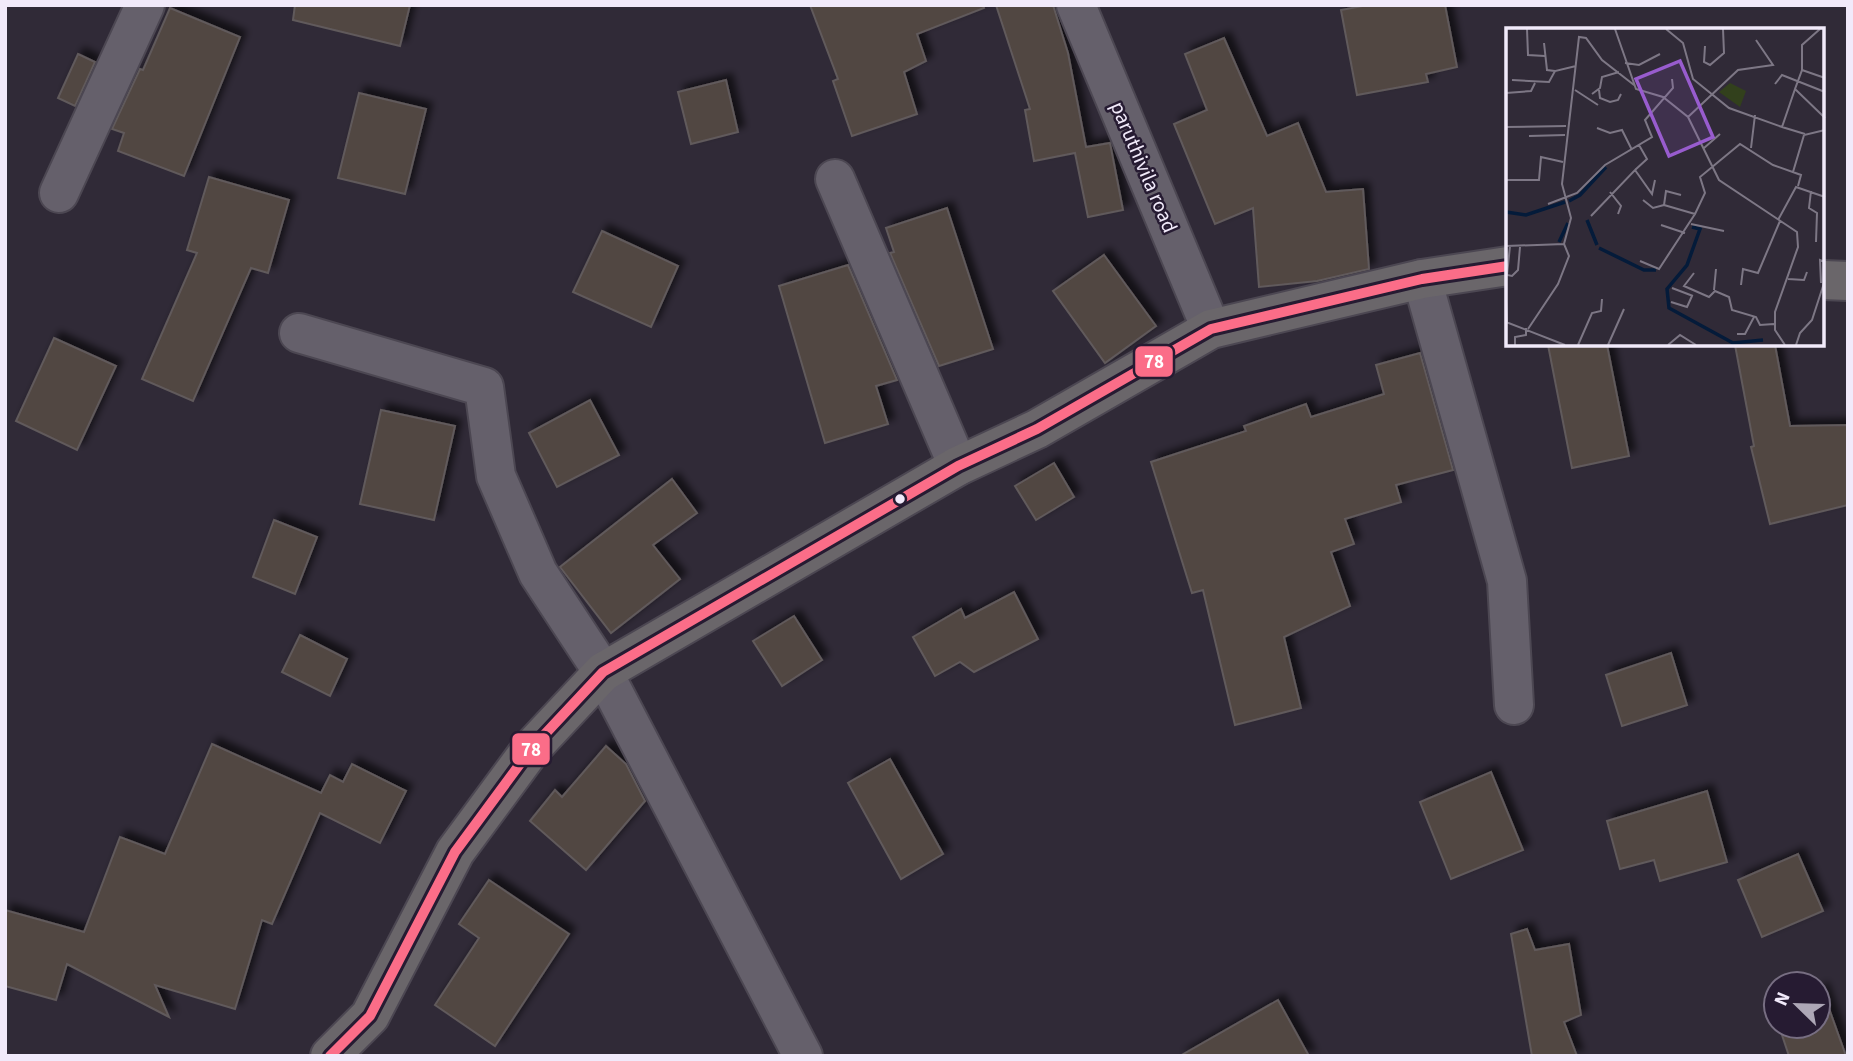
<svg xmlns="http://www.w3.org/2000/svg" width="1853" height="1061" font-family="'Source Sans 3',sans-serif">
<style>
.building{fill:#514642;stroke:#615a5b;stroke-width:2;filter:url(#shadow)}
.lines{fill:none;stroke-linecap:round;stroke-linejoin:round}
.minor-casing{stroke:#4c4752;stroke-width:42}
.secondary-casing{stroke:#4c4752;stroke-width:42}
.minor{stroke:#65606b;stroke-width:38}
.secondary{stroke:#6a666a;stroke-width:38}
.bus-1-casing{stroke:#261b32;stroke-width:16}
.bus-1{stroke:#fb6d88;stroke-width:10}
.bus-dot{fill:#f1eafa;stroke:#261b32;stroke-width:2.5}
.labels{text-anchor:middle;stroke-width:5;stroke-linejoin:round;paint-order:stroke}
.street-label{font-size:21px;fill:#f1eafa;stroke:#261b32}
.inset-river{fill:none;stroke:#041b3a;stroke-width:3.5}
.inset-road{fill:none;stroke:#7d7785;stroke-width:2}
.view{fill:#985cce;fill-opacity:0.15;stroke:#985cce;stroke-width:3.5}
.inset-edge{fill:none;stroke:#f1eafa;stroke-width:3.5}
.line-badge{stroke:#261b32;stroke-width:2.5}
.badge-label{font-size:19px;text-anchor:middle;font-weight:bold;fill:#fff}
</style>
<defs>
<filter id="shadow"><feDropShadow dx="6" dy="-6" stdDeviation="3.5" flood-color="#0009"/></filter>
</defs>
<rect width="100%" height="100%" fill="#302a37"/>
<g class="building">
<polygon points="295,5 410,5 400,46 293,20"/>
<polygon points="810,5 983,5 984,8 917,34 926,61 904,72 917,114 852,136 833,81 838,79"/>
<polygon points="996,5 1053,5 1068,53 1086,147 1110,143 1123,210 1088,217 1075,153 1034,161 1025,110 1030,109"/>
<polygon points="1368,5 1445,5 1457,67 1426,74 1428,82 1357,95 1341,10"/>
<polygon points="170,8 240,37 184,176 118,151 124,133 112,129 140,69 143,70"/>
<polygon points="1224,38 1267,136 1298,123 1326,192 1363,189 1369,269 1317,281 1259,287 1253,208 1215,224 1174,124 1207,110 1185,54"/>
<polygon points="78,54 95,62 75,106 58,98"/>
<polygon points="726,80 738,132 691,144 678,92"/>
<polygon points="359,93 426,109 405,194 338,178"/>
<polygon points="209,177 289,200 268,273 251,268 193,401 142,379 197,253 187,250"/>
<polygon points="947,208 993,349 939,366 890,253 894,252 886,228"/>
<polygon points="602,231 678,266 651,327 573,292"/>
<polygon points="1104,255 1156,326 1105,363 1053,291"/>
<polygon points="848,265 897,380 876,386 888,424 825,443 779,286"/>
<polygon points="54,338 116,366 77,450 16,421"/>
<polygon points="1548,345 1607,345 1629,456 1572,468"/>
<polygon points="1735,345 1775,345 1790,426 1848,425 1848,505 1770,524 1751,447 1754,446"/>
<polygon points="1420,353 1453,470 1396,485 1401,502 1345,519 1354,544 1331,552 1350,606 1284,637 1301,708 1235,725 1203,590 1192,593 1151,462 1246,431 1244,426 1306,404 1311,417 1384,394 1376,365"/>
<polygon points="590,400 619,455 557,487 529,433"/>
<polygon points="381,410 455,426 434,520 360,504"/>
<polygon points="1054,463 1074,497 1036,520 1015,486"/>
<polygon points="672,479 697,513 653,545 680,579 611,633 560,567"/>
<polygon points="274,520 317,537 295,594 253,577"/>
<polygon points="1014,592 1038,639 974,672 960,662 935,676 913,637 961,609 965,618"/>
<polygon points="794,616 822,660 782,686 753,641"/>
<polygon points="300,635 347,659 330,696 282,672"/>
<polygon points="1671,653 1687,705 1622,726 1606,675"/>
<polygon points="212,744 321,793 330,775 343,782 352,764 406,791 380,843 320,813 272,924 262,920 235,1009 155,985 169,1017 67,964 56,1000 5,986 5,910 84,932 120,837 165,854"/>
<polygon points="606,746 626,764 645,801 586,870 530,821 555,790 562,797"/>
<polygon points="890,759 943,854 901,879 848,783"/>
<polygon points="1491,772 1523,850 1451,879 1420,802"/>
<polygon points="1707,791 1727,862 1660,881 1654,860 1620,869 1607,821"/>
<polygon points="1798,854 1823,911 1762,937 1738,880"/>
<polygon points="489,880 569,934 495,1046 435,1005 479,938 459,924"/>
<polygon points="1527,929 1535,950 1569,944 1581,1015 1564,1022 1577,1056 1532,1056 1511,934"/>
<polygon points="1822,989 1846,1056 1789,1056 1779,1026 1818,1026 1818,990"/>
<polygon points="1278,1000 1309,1056 1180,1056"/>
</g>
<g class="lines">
<defs>
<g id="minor">
<polyline points="1076,5 1211,329"/>
<polyline points="835,179 958,466"/>
<polyline points="59,193 145,5"/>
<polyline points="1422,279 1507,581 1514,705"/>
<polyline points="299,333 484,387 496,476 538,573 603,672 803,1056"/>
</g>
<g id="secondary">
<polyline points="1823,280 1848,281"/>
<polyline points="330,1056 370,1016 455,852 531,749 603,672 958,466 1037,429 1211,329 1422,279 1508,266"/>
</g>
</defs>
<use href="#minor" class="minor-casing"/>
<use href="#secondary" class="secondary-casing"/>
<use href="#minor" class="minor"/>
<use href="#secondary" class="secondary"/>
<defs>
<polyline id="bus-1" points="330,1056 370,1016 455,852 531,749 603,672 958,466 1037,429 1211,329 1422,279 1508,266"/>
</defs>
<use href="#bus-1" class="bus-1-casing"/>
<use href="#bus-1" class="bus-1"/>
</g>
<circle class="bus-dot" cx="900" cy="499" r="6"/>
<g class="labels">
<g class="street-label">
<text transform="translate(1144 167) rotate(67)" y="7">paruthivila road</text>
</g>
</g>
<g transform="translate(1506 28)">
<rect width="318" height="318" fill="#302a37"/>
<path d="M 224,55 L 240,63 L 234,79 L 213,64 Z" fill="#32401c"/>
<path class="inset-river" d="M 63,173 L 74,167 L 100,139M 0,184 L 20,187 L 59,174M 81,192 L 91,217M 186,199 L 194,201 L 181,237 L 161,261 L 163,280 L 227,315 L 257,312M 53,214 L 62,195M 93,220 L 138,242 L 150,242"/>
<path class="inset-road" d="M 21,1 L 22,27 L 39,28M 109,1 L 130,61 L 157,69 L 182,89 L 213,152 L 291,204 L 292,219 L 269,284 L 269,302 L 279,317M 160,1 L 177,15 L 187,51 L 223,80 L 276,99 L 289,61M 314,1 L 296,17 L 296,42 L 289,61 L 319,90M 38,15 L 41,42 L 49,43M 199,18 L 198,34 L 204,37 L 218,25 L 217,1M 119,35 L 133,37 L 154,26M 296,42 L 319,50M 6,52 L 43,54 L 49,43 L 70,38M 269,56 L 276,47 L 319,64M 69,62 L 92,77M 93,62 L 94,70 L 104,74 L 112,72 L 115,66M 0,65 L 25,63 L 29,55M 86,66 L 94,60 L 96,49 L 113,44M 182,89 L 232,42 L 267,37 L 250,12M 0,99 L 60,98M 276,99 L 299,106M 91,100 L 104,105 L 116,102 L 126,122M 23,108 L 59,107M 198,120 L 214,106M 245,120 L 249,87M 129,142 L 141,131 L 133,117M 287,144 L 298,107 L 319,102M 0,152 L 33,152 L 35,129 L 57,134M 305,163 L 303,180 L 311,185 L 310,214M 104,164 L 115,178 L 112,186M 175,167 L 160,163 L 158,177 L 189,186 L 199,165 L 194,149 L 234,116 L 267,137 L 295,147 L 292,158M 137,172 L 147,180 L 158,177M 42,176 L 71,165 L 99,137 L 146,109 L 139,92 L 167,60 L 166,51M 85,188 L 129,142 L 146,166 L 149,152M 272,192 L 290,159 L 319,169M 185,196 L 218,203M 155,197 L 179,205M 0,218 L 58,216M 4,218 L 1,247 L 6,248 L 12,242 L 14,219M 134,233 L 153,241 L 189,186M 188,245 L 178,258 L 203,269 L 209,263 L 223,269 L 226,282 L 250,289 L 254,297 L 268,296M 282,251 L 298,252 L 301,244M 315,255 L 314,232 L 319,234M 235,257 L 237,241 L 252,245 L 274,193M 166,260 L 187,268M 208,262 L 210,241M 0,273 L 1,294M 165,274 L 181,279 L 186,268M 0,294 L 59,317M 22,301 L 52,256 L 63,228 L 58,216 L 65,190 L 56,156 L 73,9 L 80,10 L 96,32 L 128,57M 231,306 L 239,306 L 248,289M 9,317 L 9,309 L 20,307 L 20,300M 72,317 L 86,285 L 95,283 L 96,271M 102,317 L 118,281M 162,317 L 174,307 L 190,317M 290,317 L 294,305 L 306,292 L 319,252"/>
<path class="view" d="M 174,33 L 207,109 L 163,128 L 130,51 Z"/>
<rect width="318" height="318" class="inset-edge"/>
</g>
<g class="line-badge">
<rect x="1134" y="345" width="40" height="33" rx="7" fill="#fb6d88"/>
<rect x="511" y="732" width="40" height="34" rx="7" fill="#fb6d88"/>
</g>
<g class="badge-label">
<text x="1154" y="368">78</text>
<text x="531" y="756">78</text>
</g>
<rect width="1853" height="1061" fill="none" stroke="#f1eafa" stroke-width="14"/>
<g transform="translate(1797 1005) rotate(293)"><circle r="33" fill="#261b32" stroke="#776e82" stroke-width="2"/>
<path d="M0-5L12 26L0 18L-12 26Z" fill="#ada7b6"/>
<text y="-10" font-size="19" font-weight="bold" text-anchor="middle" fill="#f1eafa">N</text>
</g>
</svg>
